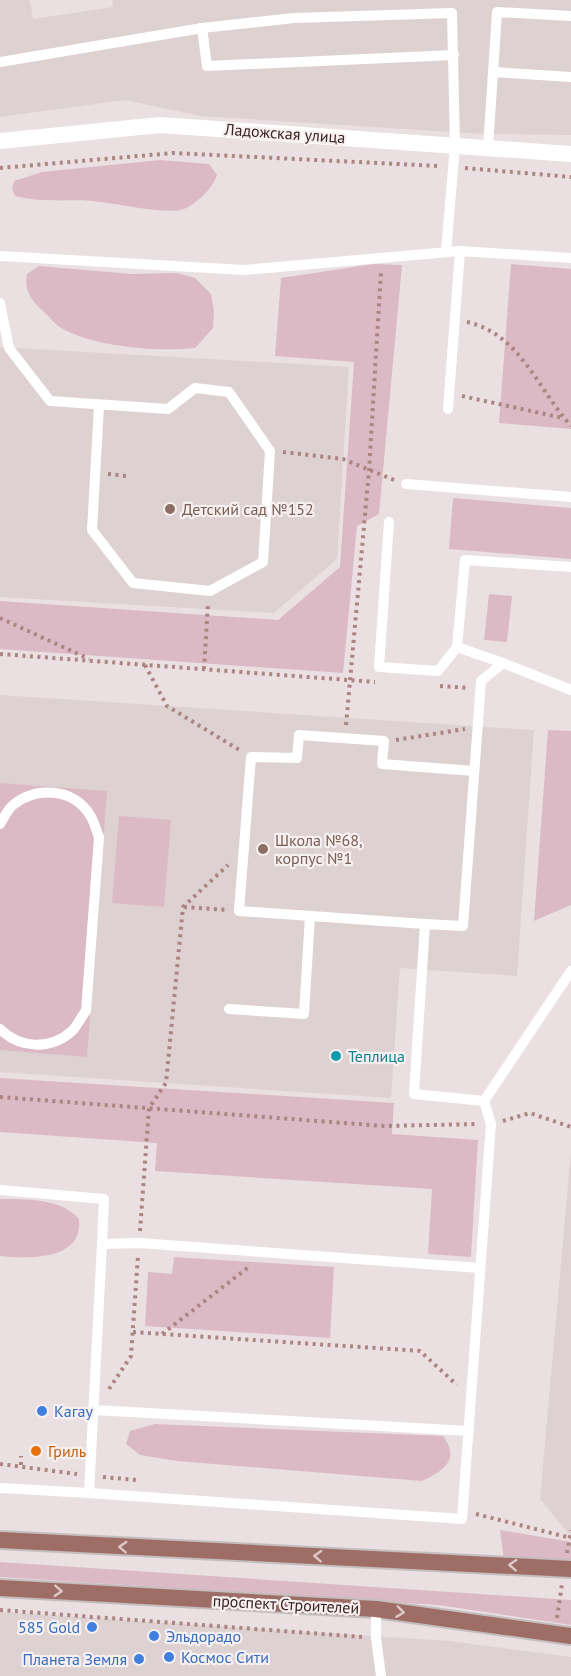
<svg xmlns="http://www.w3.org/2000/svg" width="571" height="1676" font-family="'PT Sans',sans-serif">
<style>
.built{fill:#ded1d2}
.green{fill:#dbbac6}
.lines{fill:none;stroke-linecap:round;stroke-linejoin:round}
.primary-casing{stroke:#c4bdbd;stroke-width:20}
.path{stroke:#ad8482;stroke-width:4;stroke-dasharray:3 4.5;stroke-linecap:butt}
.service{stroke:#fff;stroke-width:10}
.minor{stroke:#fff;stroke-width:16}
.primary{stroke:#9e6d66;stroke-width:16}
.oneway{stroke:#dcc9c7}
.education-dot{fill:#8d6e63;stroke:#f7f0f1;stroke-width:2}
.culture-dot{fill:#0f9aa8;stroke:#f7f0f1;stroke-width:2}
.shop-dot{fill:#3f7fe0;stroke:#f7f0f1;stroke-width:2}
.food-dot{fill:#e8710a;stroke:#f7f0f1;stroke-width:2}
.labels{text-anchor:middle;stroke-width:4.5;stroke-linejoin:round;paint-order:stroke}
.street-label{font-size:16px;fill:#3a2422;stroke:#f7f0f1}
.education-label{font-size:16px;fill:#785e54;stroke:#f7f0f1;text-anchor:start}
.culture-label{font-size:16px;fill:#0d838f;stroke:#f7f0f1;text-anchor:start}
.shop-label{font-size:16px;fill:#366cbe;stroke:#f7f0f1;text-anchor:start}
.food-label{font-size:16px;fill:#c56008;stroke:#f7f0f1;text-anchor:start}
</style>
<rect width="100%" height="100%" fill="#eae0e1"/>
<g class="built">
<polygon points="0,0 30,0 33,19 113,7 112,0 571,0 571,135 483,134 200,116 125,100 0,117"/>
<polygon points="0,347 349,367 337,559 274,613 0,597"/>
<polygon points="0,695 534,730 517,976 400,968 391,1098 0,1072"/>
<polygon points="571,1151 571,1536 540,1499"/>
<polygon points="0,1612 449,1641 571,1657 571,1676 0,1676"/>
</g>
<g class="green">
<path d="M 160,160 L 209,164 L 217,175 C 213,188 195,206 181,210 C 164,214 114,203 93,201 C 67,199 40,203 15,196 L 12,189 L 14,181 L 42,172 Z"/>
<polygon points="374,264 402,265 379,514 357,526 343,673 0,649 0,601 278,620 340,567 354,362 275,356 281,278"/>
<polygon points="511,264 571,269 571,429 499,423"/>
<path d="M 39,266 L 131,274 L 177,273 L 195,278 L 211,294 L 214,311 L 213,328 L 195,348 C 156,352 97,347 63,329 C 55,325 49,316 42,310 C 31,300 24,290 27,274 Z"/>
<polygon points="453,498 571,508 571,559 449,549"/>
<polygon points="489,594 512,596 507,642 484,640"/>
<polygon points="548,730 571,731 571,905 534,921"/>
<polygon points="0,783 107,791 87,1057 0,1050"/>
<polygon points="119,816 171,820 164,907 112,903"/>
<polygon points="0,1078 394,1103 392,1134 478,1140 471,1257 428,1254 432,1189 155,1171 157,1143 0,1132"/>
<path d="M 0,1199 C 25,1199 61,1198 79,1219 C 84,1261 27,1259 0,1256 Z"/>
<polygon points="174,1257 334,1267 330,1338 145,1326 148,1272 172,1274"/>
<path d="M 155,1424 L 443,1436 C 461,1460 443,1471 422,1481 L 177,1461 L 140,1455 L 126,1444 L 130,1431 Z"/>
<polygon points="500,1530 571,1542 571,1560 504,1560"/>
<polygon points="0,1562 571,1600 571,1625 438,1605 0,1577"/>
</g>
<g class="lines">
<defs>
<g id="primary">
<polyline points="0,1540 571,1569"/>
<polyline points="0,1588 376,1609 571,1636"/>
</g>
</defs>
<use href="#primary" class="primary-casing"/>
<g class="path">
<polyline points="0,168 173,153 439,166"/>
<polyline points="465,168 571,177"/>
<path d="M 467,322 C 520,334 537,388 571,426"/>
<polyline points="462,396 563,418"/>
<polyline points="283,452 343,459 394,480"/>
<polyline points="108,474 126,476"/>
<polyline points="0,618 89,659"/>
<polyline points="0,654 375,682"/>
<polyline points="145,665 167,706 241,751"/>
<polyline points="204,669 208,604"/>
<polyline points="440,686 468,688"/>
<polyline points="346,725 369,471 381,272"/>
<polyline points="396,740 465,729"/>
<polyline points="184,907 227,910"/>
<polyline points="0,1097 384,1126 478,1124"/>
<polyline points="503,1121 530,1113 571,1127"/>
<polyline points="140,1231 149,1108 166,1083 183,907 228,865"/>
<polyline points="133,1332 420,1351 457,1385"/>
<polyline points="162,1334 250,1266"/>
<polyline points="109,1389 131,1356 138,1256"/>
<polyline points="0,1464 77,1474"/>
<polyline points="21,1465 21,1456"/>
<polyline points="103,1477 137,1480"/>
<polyline points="476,1514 571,1538"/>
<polyline points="567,1553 571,1530"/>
<polyline points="0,1610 363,1637"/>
<polyline points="557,1618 562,1584"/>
</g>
<g class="service">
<polyline points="202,28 207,66 454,55"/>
<polyline points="0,62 202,28 294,18 452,13 455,145 446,252"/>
<polyline points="493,72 571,77"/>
<polyline points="488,148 497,12 571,16"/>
<polyline points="0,256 244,270 460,251 571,258"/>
<polyline points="0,303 9,348 50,401 168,409 195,388 229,392 270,451 263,562 210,591 133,583 92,530 99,406"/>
<polyline points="448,409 460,251"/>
<polyline points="406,484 571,497"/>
<polyline points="389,522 379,667 438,671 457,647"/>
<polyline points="503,663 457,647 465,560 571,567"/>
<path d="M 0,824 C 4,818 7,810 13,805 C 36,786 73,788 90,815 C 94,821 96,830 99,837 L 86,1011 C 81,1017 77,1026 72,1031 C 51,1050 20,1049 0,1029"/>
<polyline points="425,924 239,911 251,757 297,758 299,735 384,741 382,764 474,771"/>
<polyline points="229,1009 304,1014 310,916"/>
<polyline points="484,1101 571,971"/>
<polyline points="0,1190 104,1199 102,1244"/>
<polyline points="94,1410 469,1431"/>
<polyline points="0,1488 89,1493 102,1244 139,1243 480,1268"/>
<polyline points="89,1493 462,1519 491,1124 484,1101 414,1094 425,924 463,926 481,681 503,663 571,690"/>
<polyline points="376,1609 376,1638 381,1676"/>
</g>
<polyline class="minor" points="0,141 160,125 571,154"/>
<use href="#primary" class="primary"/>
</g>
<defs><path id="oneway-chevron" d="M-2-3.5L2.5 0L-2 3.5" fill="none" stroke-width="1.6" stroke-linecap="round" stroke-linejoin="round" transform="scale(1.5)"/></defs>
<g class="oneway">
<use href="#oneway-chevron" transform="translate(123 1547) rotate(-177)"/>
<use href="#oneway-chevron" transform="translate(318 1556) rotate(-177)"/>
<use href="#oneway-chevron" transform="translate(513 1565) rotate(-176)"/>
<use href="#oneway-chevron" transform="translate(58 1591) rotate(3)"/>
<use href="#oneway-chevron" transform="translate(400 1612) rotate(7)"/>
</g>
<g class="education-dot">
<circle cx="170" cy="509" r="6"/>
<circle cx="263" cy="849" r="6"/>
</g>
<circle class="culture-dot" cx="336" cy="1056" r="6"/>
<g class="shop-dot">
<circle cx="42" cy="1411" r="6"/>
<circle cx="92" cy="1627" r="6"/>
<circle cx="154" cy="1636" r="6"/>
<circle cx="169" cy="1657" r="6"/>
<circle cx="139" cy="1659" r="6"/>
</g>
<circle class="food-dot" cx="36" cy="1451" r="6"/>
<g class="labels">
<g class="street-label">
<text transform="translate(285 133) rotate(4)" y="6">Ладожская улица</text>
<text transform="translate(286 1604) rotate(3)" y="6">проспект Строителей</text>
</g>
<g class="education-label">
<text x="182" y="515">Детский сад №152</text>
<text x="275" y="846">Школа №68,<tspan x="275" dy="18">корпус №1</tspan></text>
</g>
<g class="culture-label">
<text x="348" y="1062">Теплица</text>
</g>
<g class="shop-label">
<text x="54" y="1417">Кагау</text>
<text x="80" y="1633" text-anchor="end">585 Gold</text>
<text x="166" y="1642">Эльдорадо</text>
<text x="181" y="1663">Космос Сити</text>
<text x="127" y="1665" text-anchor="end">Планета Земля</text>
</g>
<g class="food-label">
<text x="48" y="1457">Гриль</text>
</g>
</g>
</svg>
